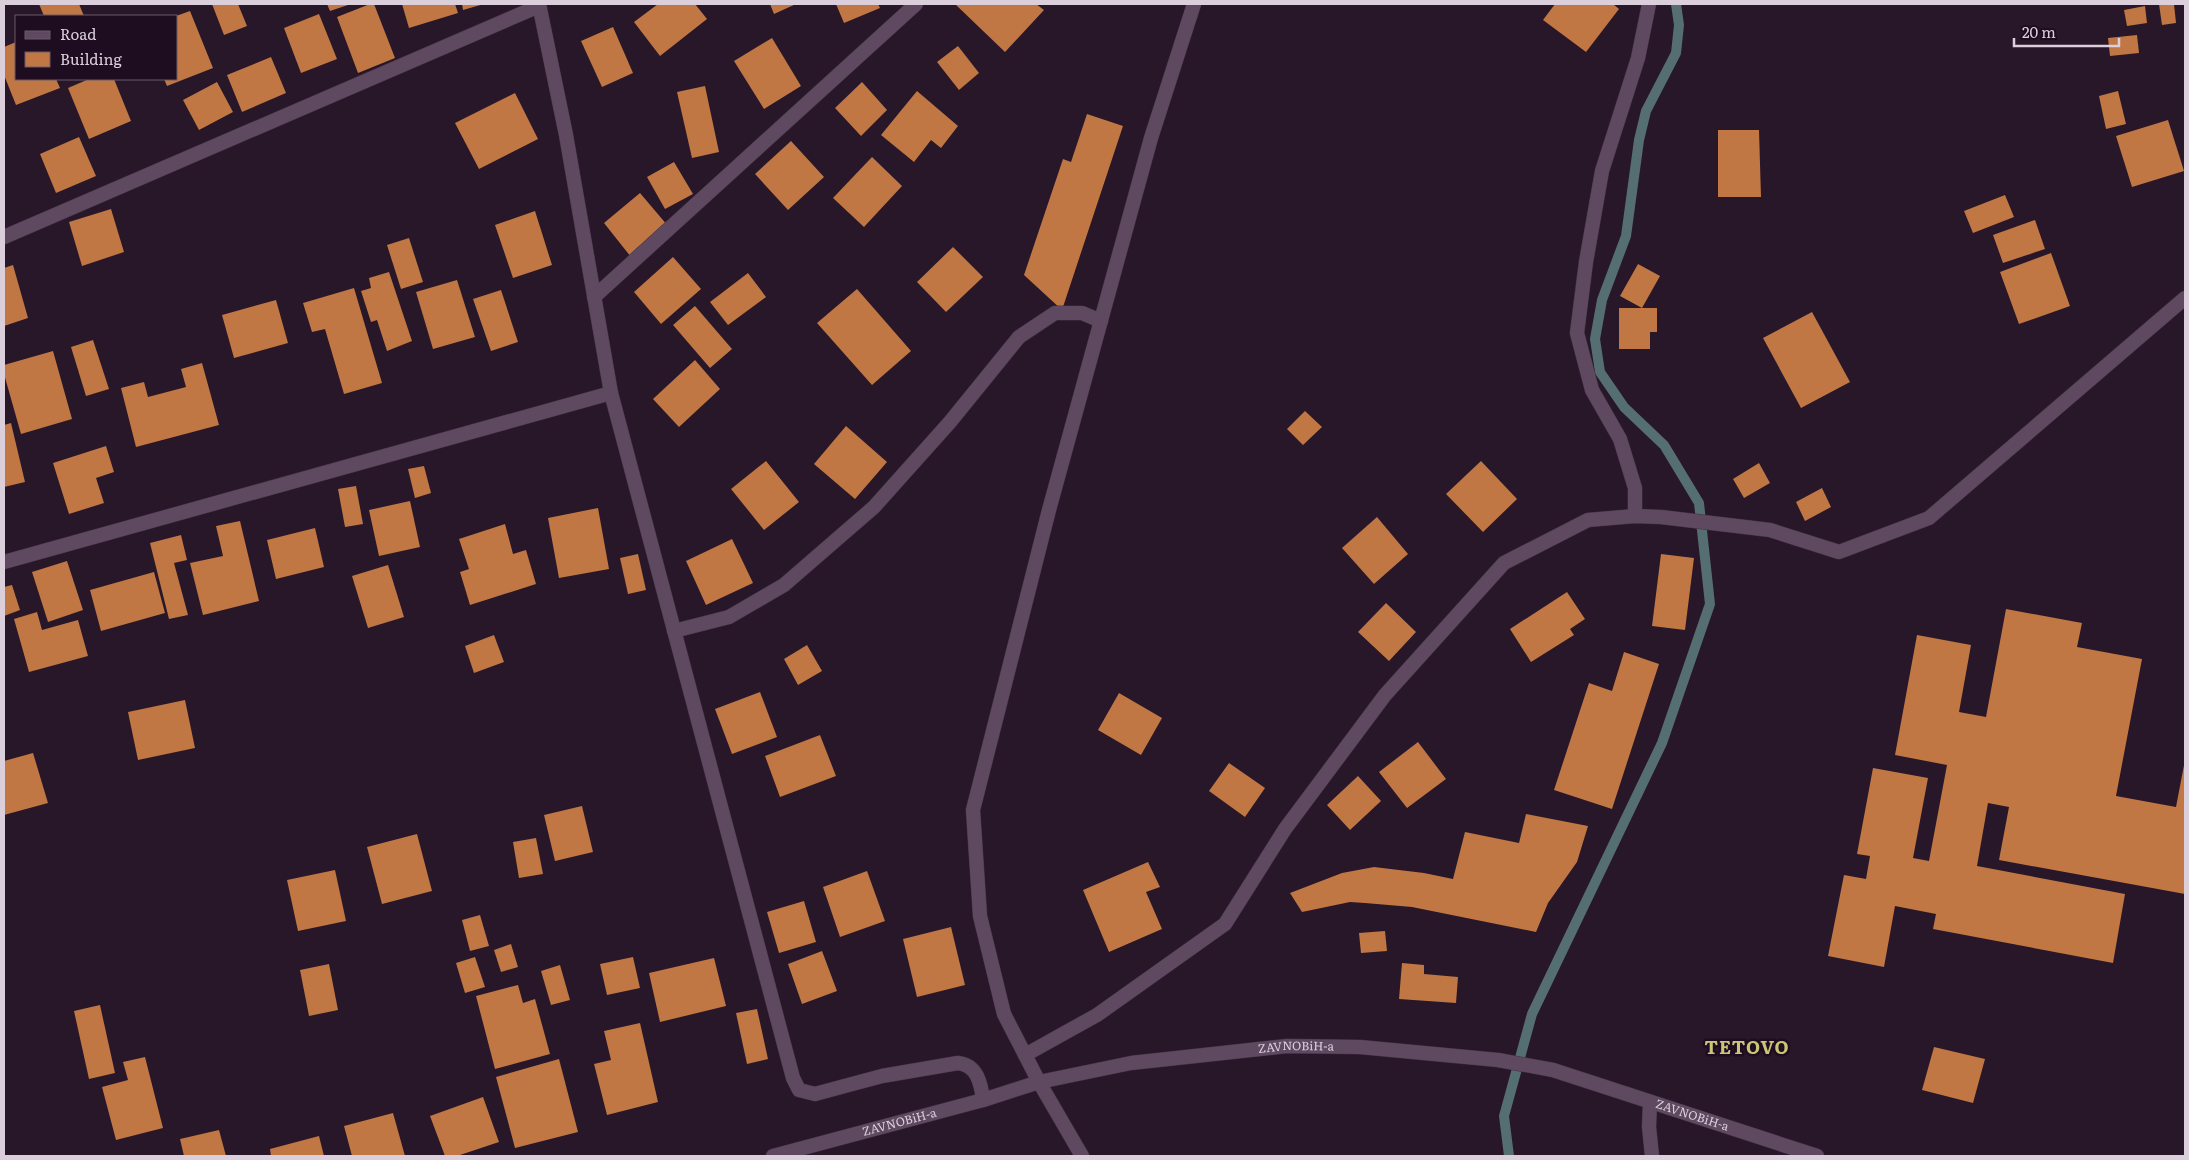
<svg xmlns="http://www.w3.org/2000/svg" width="2189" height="1160" font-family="Literata,serif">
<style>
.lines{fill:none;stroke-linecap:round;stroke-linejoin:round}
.stream{stroke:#556e72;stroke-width:10}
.building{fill:#c07743}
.service-casing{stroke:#413342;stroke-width:15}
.minor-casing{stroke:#413342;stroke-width:15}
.secondary-casing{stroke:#413342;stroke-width:15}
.service{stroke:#5e4960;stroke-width:14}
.minor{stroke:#5e4960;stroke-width:14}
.secondary{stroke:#5e4960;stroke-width:14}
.labels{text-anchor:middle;stroke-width:5;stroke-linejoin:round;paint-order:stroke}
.street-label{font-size:12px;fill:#dbcfdc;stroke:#1e0d20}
.district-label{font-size:18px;font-weight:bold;letter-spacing:1px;fill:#cac678;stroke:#1e0d20}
</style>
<rect width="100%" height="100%" fill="#281629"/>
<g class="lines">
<polyline class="stream" points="1509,1156 1504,1116 1532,1014 1662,743 1710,604 1699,503 1664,445 1624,407 1600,372 1595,339 1602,300 1626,236 1639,140 1646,111 1676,53 1679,25 1676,4"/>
</g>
<g class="building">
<polygon points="39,4 79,4 84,16 44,16"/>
<polygon points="212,4 238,4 247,26 224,35"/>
<polygon points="327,4 351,4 330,11"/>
<polygon points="370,4 374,4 395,58 358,73 337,17"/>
<polygon points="402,4 455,4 458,13 409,28"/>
<polygon points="462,4 484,4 463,10"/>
<polygon points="658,4 695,4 707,19 660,56 634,22"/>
<polygon points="770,4 796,4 774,14"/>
<polygon points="836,4 878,4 880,8 844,23"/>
<polygon points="955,4 1036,4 1044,10 1005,52"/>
<polygon points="1555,4 1613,4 1619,9 1586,52 1543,20"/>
<polygon points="2159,4 2174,4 2176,23 2162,25"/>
<polygon points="2145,6 2147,23 2127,26 2124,10"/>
<polygon points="190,11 213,68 167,86 164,79 176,79 176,16"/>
<polygon points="319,14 337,59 301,73 284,28"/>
<polygon points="613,27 633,73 602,87 581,41"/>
<polygon points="2137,35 2139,53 2110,56 2108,38"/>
<polygon points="772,38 801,86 764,109 734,61"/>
<polygon points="16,42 16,79 56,79 60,88 16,105 4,75 4,47"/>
<polygon points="958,46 979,73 959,90 937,62"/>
<polygon points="271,57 286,93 242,112 227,75"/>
<polygon points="89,79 114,79 131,121 89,139 68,88"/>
<polygon points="217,82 233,112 199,130 183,100"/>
<polygon points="862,82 887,110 861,136 835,108"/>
<polygon points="705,86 719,152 692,158 677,92"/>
<polygon points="917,91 958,126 941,148 931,140 914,162 881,135"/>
<polygon points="2118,91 2126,124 2106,129 2099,96"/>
<polygon points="515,93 538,139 479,169 455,123"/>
<polygon points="1087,114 1123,126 1062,310 1024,275 1063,159 1071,162"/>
<polygon points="2168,120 2184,171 2132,187 2116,136"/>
<polygon points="1718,130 1759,130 1761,197 1718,197"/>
<polygon points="79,137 96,176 56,193 40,154"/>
<polygon points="791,141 824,177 788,210 755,174"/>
<polygon points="872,157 902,186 864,227 833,198"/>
<polygon points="674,162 693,194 665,209 647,177"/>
<polygon points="640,193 668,226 631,257 604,223"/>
<polygon points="2005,195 2014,217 1973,233 1964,211"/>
<polygon points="111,209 124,252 82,266 69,222"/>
<polygon points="535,211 552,265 513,278 495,225"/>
<polygon points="2035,220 2045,249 2003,263 1993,235"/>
<polygon points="409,238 423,282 401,289 387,245"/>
<polygon points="953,247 983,277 946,312 917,282"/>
<polygon points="2051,253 2070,306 2019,324 2000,272"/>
<polygon points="673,257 701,289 661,324 634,292"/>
<polygon points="1638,264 1660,276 1642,308 1620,296"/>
<polygon points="13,265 28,318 4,326 4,268"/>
<polygon points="389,272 412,341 387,351 377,320 371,322 361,291 371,288 369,278"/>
<polygon points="748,273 766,297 728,325 710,302"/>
<polygon points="457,280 475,337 433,349 416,292"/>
<polygon points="354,288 382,383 344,394 325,329 312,332 303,303"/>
<polygon points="857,289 911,351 872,385 817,323"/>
<polygon points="501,290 518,342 491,351 473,299"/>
<polygon points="276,300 288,343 234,358 222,315"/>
<polygon points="695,306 732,349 710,368 673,325"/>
<polygon points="1619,308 1657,308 1657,332 1650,332 1650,349 1619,349"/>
<polygon points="1812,312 1850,382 1801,408 1763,338"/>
<polygon points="93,340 109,389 86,396 71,347"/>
<polygon points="53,351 72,419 21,434 4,374 4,365"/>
<polygon points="695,360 720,389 679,427 653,399"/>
<polygon points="202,363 219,425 136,447 121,388 144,382 148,397 186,387 181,369"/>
<polygon points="1305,411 1322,427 1303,445 1287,429"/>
<polygon points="11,423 25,482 4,487 4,425"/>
<polygon points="846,426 887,462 855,499 814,464"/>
<polygon points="106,446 114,472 96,478 104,503 69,514 53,463"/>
<polygon points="766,461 799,502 764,530 731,489"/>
<polygon points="1481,461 1517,499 1483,532 1446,494"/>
<polygon points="1759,463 1770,483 1744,498 1733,479"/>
<polygon points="424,466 431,493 415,498 408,469"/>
<polygon points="356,486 363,524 345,527 338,489"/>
<polygon points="1822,488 1831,507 1805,521 1796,502"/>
<polygon points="410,501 420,547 379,556 369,510"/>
<polygon points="598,508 609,569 559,578 548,518"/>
<polygon points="1377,517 1408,554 1374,584 1342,548"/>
<polygon points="240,521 259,601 203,615 190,563 223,556 216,526"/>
<polygon points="505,524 513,554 526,550 536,584 470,605 460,572 469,569 459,539"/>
<polygon points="315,528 324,567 276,579 267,540"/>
<polygon points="181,535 187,560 174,563 188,615 169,619 150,543"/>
<polygon points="732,539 753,583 706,605 686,561"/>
<polygon points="638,554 646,590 628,594 620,558"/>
<polygon points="1661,554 1694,558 1685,630 1652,626"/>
<polygon points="67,561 83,610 48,622 32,572"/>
<polygon points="388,565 404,617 368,628 352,576"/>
<polygon points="154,572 165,613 101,631 90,590"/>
<polygon points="12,585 20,610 4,616 4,587"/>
<polygon points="1567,592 1585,619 1570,629 1574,635 1531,662 1510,629"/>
<polygon points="1386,603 1416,632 1389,661 1358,632"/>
<polygon points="2006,609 2082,623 2077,647 2142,659 2116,796 2176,807 2185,760 2185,894 1999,860 2009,807 1988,803 1977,866 2125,894 2113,963 1933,929 1936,914 1895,906 1884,967 1828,956 1844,875 1866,879 1870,856 1857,854 1873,768 1928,778 1913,858 1929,861 1947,765 1895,755 1917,635 1971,645 1959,712 1986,717"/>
<polygon points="37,612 42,630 78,620 88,656 29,672 14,619"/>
<polygon points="494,635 504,662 474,673 465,646"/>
<polygon points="807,645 822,671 798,685 784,659"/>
<polygon points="1624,652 1659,664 1612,809 1554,790 1589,683 1612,691"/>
<polygon points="760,692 777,737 732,754 715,709"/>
<polygon points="1119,693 1162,718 1141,755 1098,730"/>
<polygon points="185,700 195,748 138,760 128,712"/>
<polygon points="820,735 836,776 780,797 765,756"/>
<polygon points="1418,742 1446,779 1407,808 1379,772"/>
<polygon points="33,753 48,803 4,815 4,761"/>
<polygon points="1229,763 1265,788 1245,817 1209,791"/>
<polygon points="1358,776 1381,801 1350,830 1327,805"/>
<polygon points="582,806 593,852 555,861 544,815"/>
<polygon points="1526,814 1588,826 1577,862 1548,903 1536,932 1412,907 1365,903 1350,902 1302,912 1290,893 1342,873 1374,867 1424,873 1453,879 1465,832 1519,843"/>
<polygon points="417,834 432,891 382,904 367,847"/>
<polygon points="536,838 543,874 519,878 513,842"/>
<polygon points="1148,862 1160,887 1146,892 1162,929 1109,952 1083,890"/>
<polygon points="335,870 346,921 298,931 287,880"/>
<polygon points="867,871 885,921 840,937 823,887"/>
<polygon points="804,901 816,942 779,953 767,912"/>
<polygon points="480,915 489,946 470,951 462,920"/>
<polygon points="951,927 965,985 917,997 903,939"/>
<polygon points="1385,931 1387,951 1361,953 1359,933"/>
<polygon points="511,944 518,967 501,972 494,950"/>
<polygon points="822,951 837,991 802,1004 788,964"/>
<polygon points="475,957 485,987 465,993 456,963"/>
<polygon points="633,957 640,988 607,995 600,964"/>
<polygon points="714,958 726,1006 660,1022 649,973"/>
<polygon points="1402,963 1424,965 1424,974 1458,977 1456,1003 1399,999"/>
<polygon points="329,964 338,1010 309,1016 300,970"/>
<polygon points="560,965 570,1000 551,1005 541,971"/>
<polygon points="518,985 523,1003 535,999 550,1054 495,1069 476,996"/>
<polygon points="100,1005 115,1073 89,1079 74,1011"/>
<polygon points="757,1009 768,1059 747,1064 736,1013"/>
<polygon points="640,1023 658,1102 607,1115 594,1064 611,1060 604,1031"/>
<polygon points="1934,1047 1985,1059 1973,1103 1922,1090"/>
<polygon points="145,1057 163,1128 116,1140 102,1087 128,1080 123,1062"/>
<polygon points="559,1059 578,1132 515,1148 496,1077"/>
<polygon points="483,1097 499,1142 457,1156 445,1156 430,1116"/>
<polygon points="393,1113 405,1156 352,1156 344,1126"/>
<polygon points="219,1130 226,1156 184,1156 180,1139"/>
<polygon points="319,1136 324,1156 271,1156 270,1149"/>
</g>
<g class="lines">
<defs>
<g id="service">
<polyline points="674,631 729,617 784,585 874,507 950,422 1019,337 1055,313 1082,313 1101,321"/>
<polyline points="1039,1082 1082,1156"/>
</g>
<g id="minor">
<path d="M 539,4 L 566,135 L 611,393 L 793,1078 L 799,1090 L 815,1094 L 882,1076 L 958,1063 C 977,1065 981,1083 983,1100"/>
<polyline points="4,237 539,6"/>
<polyline points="594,297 916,4"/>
<polyline points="1635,516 1635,488 1620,439 1592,390 1577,333 1586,262 1602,171 1638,58 1649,4"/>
<polyline points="4,562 611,393"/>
<polyline points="1025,1055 1097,1015 1225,924 1285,829 1385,695 1504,563 1588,520 1635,516 1661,517 1770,530 1839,552 1929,518 2185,298"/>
<polyline points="1039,1082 1004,1014 980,916 973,810 1049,510 1151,138 1194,4"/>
<polyline points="1650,1102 1649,1127 1652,1156"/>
</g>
<g id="secondary">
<path id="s1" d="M 773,1156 L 983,1100 L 1039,1082 L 1131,1063 L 1287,1046 L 1360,1047 L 1498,1060 L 1553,1070 L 1817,1156"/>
</g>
</defs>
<use href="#service" class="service-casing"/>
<use href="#minor" class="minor-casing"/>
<use href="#secondary" class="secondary-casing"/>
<use href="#service" class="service"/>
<use href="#minor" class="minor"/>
<use href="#secondary" class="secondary"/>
</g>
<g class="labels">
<g class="street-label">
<text dy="4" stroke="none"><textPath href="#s1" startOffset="536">ZAVNOBiH-a</textPath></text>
<text dy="4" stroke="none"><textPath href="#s1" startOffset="941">ZAVNOBiH-a</textPath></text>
<text dy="4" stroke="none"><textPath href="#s1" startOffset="131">ZAVNOBiH-a</textPath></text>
</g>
<g class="district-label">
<text x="1747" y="1054">TETOVO</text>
</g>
</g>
<rect width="2189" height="1160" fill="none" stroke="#dbcfdc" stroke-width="10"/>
<rect x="15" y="15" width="162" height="65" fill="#1e0d20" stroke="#6a5b6b"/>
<rect x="25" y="31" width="25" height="8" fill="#5e4960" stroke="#6a5b6b"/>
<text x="60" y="40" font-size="15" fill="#dbcfdc">Road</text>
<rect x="25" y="52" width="25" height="15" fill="#c07743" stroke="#6a5b6b"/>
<text x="60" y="65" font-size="15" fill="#dbcfdc">Building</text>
<path d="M2014 38v8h105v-8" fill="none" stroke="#dbcfdc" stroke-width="2.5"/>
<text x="2022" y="38" font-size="15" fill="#dbcfdc" stroke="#1e0d20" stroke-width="4" paint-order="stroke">20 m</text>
</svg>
